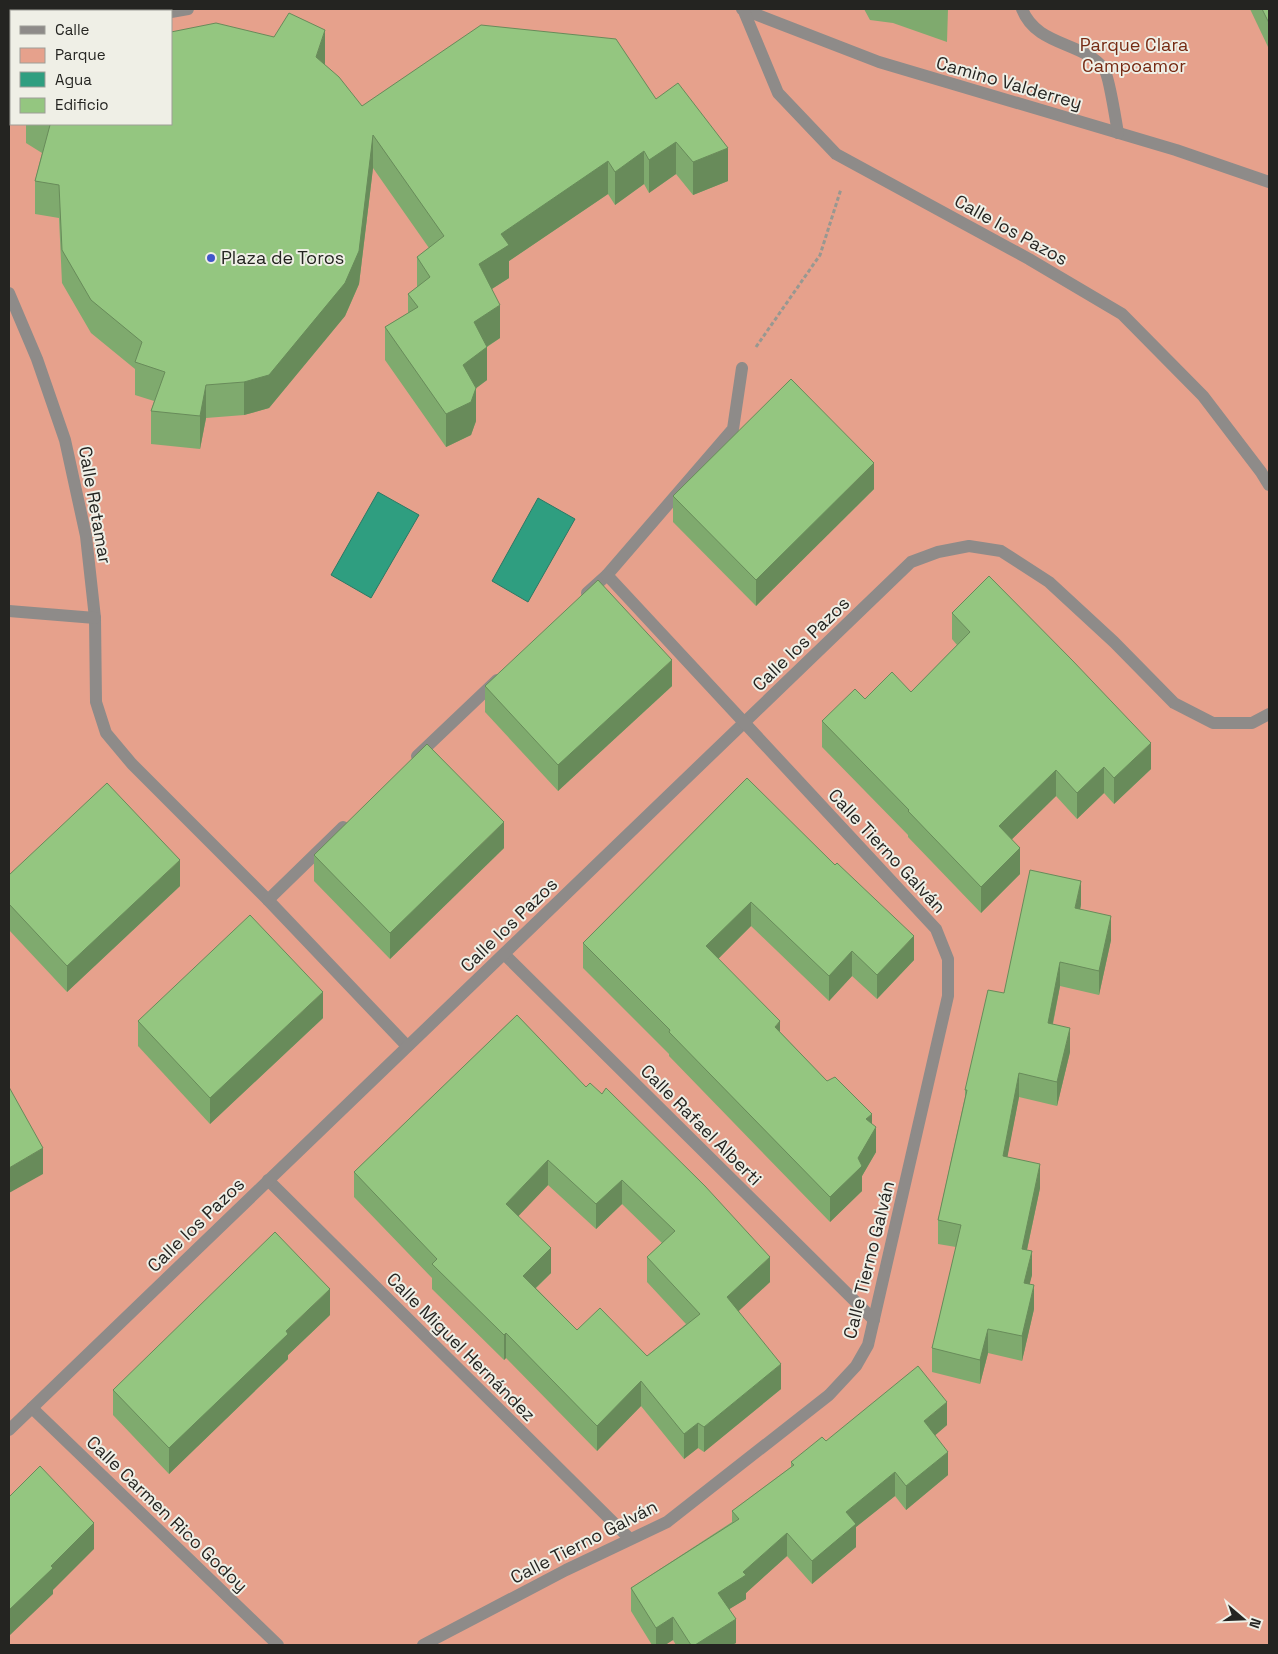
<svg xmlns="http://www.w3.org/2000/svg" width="1278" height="1654" font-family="'Space Grotesk',sans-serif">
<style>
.green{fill:#e6a18c;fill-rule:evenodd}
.water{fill:#2f9e80;stroke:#2c7964}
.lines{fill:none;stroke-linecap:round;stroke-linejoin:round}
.path{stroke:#989891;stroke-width:3;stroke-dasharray:4 2.5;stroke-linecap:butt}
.street{stroke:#8e8b89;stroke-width:12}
.wall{fill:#7faa6e;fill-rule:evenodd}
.shaded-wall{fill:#688b5a}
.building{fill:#94c680;stroke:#688b5a;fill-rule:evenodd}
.poi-dot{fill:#4156ca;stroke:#efefe6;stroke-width:2}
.labels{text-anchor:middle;stroke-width:4;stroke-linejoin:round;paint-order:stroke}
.park-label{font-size:18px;fill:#752a13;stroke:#efefe6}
.street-label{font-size:18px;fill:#242421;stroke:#efefe6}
.poi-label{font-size:18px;fill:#242421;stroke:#efefe6;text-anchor:start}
</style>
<rect width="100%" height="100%" fill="#e2e2d9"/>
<path class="green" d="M 9,9 L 1269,9 L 1269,1645 L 9,1645 ZM 11,11 L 171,11 L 171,124 L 11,124 Z"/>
<g class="water">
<polygon points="378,492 419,515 371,598 331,575"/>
<polygon points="538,498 575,519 528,602 492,581"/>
</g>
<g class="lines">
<polyline class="path" points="756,347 820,255 841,189"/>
<g class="street">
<polyline points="742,9 879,62 1176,150 1269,182"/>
<polyline points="743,9 778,93 836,154 1029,259 1122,314 1203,396 1261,472 1269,485"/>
<path d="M 1022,9 C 1037,47 1083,41 1104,69 C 1109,75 1116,122 1118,133"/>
<polyline points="171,12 188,9"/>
<polyline points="9,43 11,42"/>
<polyline points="9,293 37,359 65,440 86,536 95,618 96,702 106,733 132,764 268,900 407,1046"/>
<polyline points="587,593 607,575 733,429 742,368"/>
<polyline points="9,611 95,618"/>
<polyline points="417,756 497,680"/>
<polyline points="268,900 343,827"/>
<polyline points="504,954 874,1320"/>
<polyline points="268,1180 630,1539"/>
<polyline points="32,1408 278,1645"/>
<polyline points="9,1430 911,562 938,552 969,546 1001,551 1049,582 1114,642 1174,703 1213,723 1252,723 1269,714"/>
<polyline points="423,1645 566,1570 667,1522 829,1395 856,1366 868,1345 948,996 948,959 936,929 607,575"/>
</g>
</g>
<g class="wall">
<polygon points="864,9 948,9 947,42 893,23 870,20"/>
<polygon points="1250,9 1269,9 1269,49"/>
<polygon points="325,63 324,65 362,106 656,99 728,181 693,195 676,174 649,193 644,184 615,205 608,194 509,261 509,278 492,289 500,338 487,347 487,380 476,388 476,421 471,435 446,447 385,360 385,327 408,313 408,294 417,288 417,257 429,248 373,168 359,284 345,316 269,408 244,415 206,418 200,449 151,444 151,411 154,401 135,395 135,369 91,333 62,283 59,218 35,214 35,181 42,153 26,143 26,124 171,124"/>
<polygon points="874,489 756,606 673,522 673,496"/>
<polygon points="952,613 1151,769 1114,804 1104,793 1077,819 1056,796 1012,839 1020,874 981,913 908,837 908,835 822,747 822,721 865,699 911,692 957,645 952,639"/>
<polygon points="485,686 672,686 558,791 485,712"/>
<polygon points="747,778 914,960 877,999 852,976 829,1001 751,926 718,959 780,1032 827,1081 872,1124 876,1152 862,1176 862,1191 830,1222 669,1056 669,1054 583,968 583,943"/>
<polygon points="504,848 390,959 314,881 314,855"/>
<polygon points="9,875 180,886 67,992 9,930"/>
<polygon points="1081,905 1080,909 1111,940 1099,995 1060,986 1053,1024 1070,1052 1057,1106 1019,1097 1007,1157 1040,1188 1027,1250 1032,1275 1029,1284 1034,1309 1022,1361 988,1353 980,1384 932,1372 932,1348 956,1247 938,1244 938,1220 965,1097 965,1090 1004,993"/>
<path d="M 517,1015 L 770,1282 L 738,1311 L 781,1389 L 704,1452 L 698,1448 L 684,1459 L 641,1406 L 597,1451 L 506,1358 L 504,1360 L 432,1289 L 432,1278 L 354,1197 L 354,1172 ZM 548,1185 L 596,1229 L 622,1204 L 662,1243 L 647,1257 L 647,1282 L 686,1324 L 647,1356 L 577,1330 L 536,1288 L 551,1273 L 518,1216 Z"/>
<polygon points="323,1018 210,1124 138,1046 138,1021"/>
<polygon points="330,1315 288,1355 288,1359 169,1474 113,1415 113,1390"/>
<polygon points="947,1425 935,1435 948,1475 906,1510 895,1496 856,1527 856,1547 812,1584 787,1556 746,1593 746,1599 729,1609 736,1643 732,1645 676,1645 673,1640 665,1645 652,1645 631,1611 631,1588 732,1522 732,1511 791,1467 791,1462 826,1441"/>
</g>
<g class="shaded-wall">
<polygon points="325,30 325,63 316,90 316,57"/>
<polygon points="373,135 373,168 359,284 345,316 269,408 244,415 244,382"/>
<polygon points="676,142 676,174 649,193 649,160"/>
<polygon points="728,148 728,181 693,195 693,162"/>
<polygon points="644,151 644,184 615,205 615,172"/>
<polygon points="608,161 608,194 509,261 509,278 479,297 479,264 501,234"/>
<polygon points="500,305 500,338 474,355 474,322"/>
<polygon points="487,347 487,380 463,398 463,365"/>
<polygon points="206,385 206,418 200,449 200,416"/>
<polygon points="476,388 476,421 471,435 446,447 446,414"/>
<polygon points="874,463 874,489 756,606 756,580"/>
<polygon points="672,660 672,686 558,791 558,765"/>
<polygon points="1151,743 1151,769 1114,804 1114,778"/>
<polygon points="1104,767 1104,793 1077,819 1077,793"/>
<polygon points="1056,770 1056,796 999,852 999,826"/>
<polygon points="504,822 504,848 390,959 390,933"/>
<polygon points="1020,848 1020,874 981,913 981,887"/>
<polygon points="180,860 180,886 67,992 67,966"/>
<polygon points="1081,881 1081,905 1075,932 1075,908"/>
<polygon points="751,902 751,926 706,971 706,946"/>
<polygon points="1111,916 1111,940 1099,995 1099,971"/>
<polygon points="914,936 914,960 877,999 877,975"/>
<polygon points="852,951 852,976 829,1001 829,976"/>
<polygon points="1060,962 1060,986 1048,1047 1048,1023"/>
<polygon points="323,992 323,1018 210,1124 210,1098"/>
<polygon points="780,1021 780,1046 775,1027"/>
<polygon points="1070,1028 1070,1052 1057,1106 1057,1082"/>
<polygon points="1019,1073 1019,1097 1003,1180 1003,1156"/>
<polygon points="872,1114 872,1134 876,1127 876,1152 862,1176 862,1191 830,1222 830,1197 858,1158 866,1119"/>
<polygon points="43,1148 43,1174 9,1193 9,1168"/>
<polygon points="548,1160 548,1185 506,1229 506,1204"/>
<polygon points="1040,1164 1040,1188 1022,1273 1022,1249"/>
<polygon points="622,1180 622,1204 596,1229 596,1204"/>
<polygon points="551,1248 551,1273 523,1300 523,1276"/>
<polygon points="1032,1251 1032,1275 1024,1307 1024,1283"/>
<polygon points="770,1257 770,1282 727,1322 727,1297"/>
<polygon points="1034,1285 1034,1309 1022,1361 1022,1336"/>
<polygon points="330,1289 330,1315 288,1355 288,1359 169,1474 169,1448 286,1331"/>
<polygon points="988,1329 988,1353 980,1384 980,1360"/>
<polygon points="506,1333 506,1358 504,1360 504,1335"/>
<polygon points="781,1364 781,1389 704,1452 704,1427"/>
<polygon points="641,1381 641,1406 597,1451 597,1426"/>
<polygon points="947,1402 947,1425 924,1445 924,1421"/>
<polygon points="698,1423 698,1448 684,1459 684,1434"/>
<polygon points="948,1452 948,1475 906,1510 906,1486"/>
<polygon points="895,1472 895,1496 856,1527 856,1547 812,1584 812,1561 846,1512"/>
<polygon points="94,1523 94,1549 53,1590 53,1594 9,1636 9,1610 51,1566"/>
<polygon points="787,1533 787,1556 746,1593 746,1599 718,1616 718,1593 743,1572"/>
<polygon points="673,1617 673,1640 665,1645 656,1645 656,1628"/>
<polygon points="736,1619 736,1643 732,1645 695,1645"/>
</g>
<g class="building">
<polygon points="1262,9 1269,9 1269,23"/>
<polygon points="289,13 325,30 316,57 339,77 362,106 481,25 616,39 656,99 678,83 728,148 693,162 676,142 649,160 644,151 615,172 608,161 501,234 509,245 479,264 500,305 474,322 487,347 463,365 476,388 471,402 446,414 385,327 418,307 408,294 430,277 417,257 444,236 373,135 359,251 345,283 269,375 244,382 206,385 200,416 151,411 165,372 135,362 142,342 91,300 62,250 59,185 35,181 50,125 47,124 171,124 171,32 216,23 274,37"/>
<polygon points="791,379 874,463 756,580 673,496"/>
<polygon points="989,576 1073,661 1151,743 1114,778 1104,767 1077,793 1056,770 999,826 1020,848 981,887 908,811 909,810 822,721 855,689 865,699 892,672 911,692 970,632 952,613"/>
<polygon points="598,580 672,660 558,765 485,686"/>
<polygon points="427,744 504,822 390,933 314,855"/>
<polygon points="747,778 835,865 837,863 914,936 877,975 852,951 829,976 751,902 706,946 780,1021 775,1027 827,1081 835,1077 872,1114 866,1119 876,1127 858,1158 862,1166 830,1197 669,1032 670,1030 583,943"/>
<polygon points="107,783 180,860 67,966 9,904 9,875"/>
<polygon points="1030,870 1081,881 1075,908 1111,916 1099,971 1060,962 1048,1023 1070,1028 1057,1082 1019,1073 1003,1156 1040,1164 1022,1249 1032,1251 1024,1283 1034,1285 1022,1336 988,1329 980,1360 932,1348 961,1225 938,1220 967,1090 965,1090 988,990 1004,993"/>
<polygon points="250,915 323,992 210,1098 138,1021"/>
<path d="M 517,1015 L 586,1087 L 590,1083 L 602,1094 L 606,1088 L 705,1186 L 770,1257 L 727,1297 L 781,1364 L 704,1427 L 698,1423 L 684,1434 L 641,1381 L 597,1426 L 506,1333 L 504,1335 L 432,1264 L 437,1259 L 354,1172 ZM 548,1160 L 596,1204 L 622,1180 L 675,1231 L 647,1257 L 700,1314 L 647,1356 L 600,1308 L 577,1330 L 523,1276 L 551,1248 L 506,1204 Z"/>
<polygon points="9,1087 43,1148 9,1168"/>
<polygon points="275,1232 330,1289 286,1331 288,1334 169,1448 113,1390"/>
<polygon points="918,1366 947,1402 924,1421 948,1452 906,1486 895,1472 846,1512 856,1524 812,1561 787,1533 743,1572 746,1575 718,1593 736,1619 695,1645 691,1645 673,1617 656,1628 631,1588 739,1519 732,1511 794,1465 791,1462 822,1437 826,1441"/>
<polygon points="40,1466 94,1523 51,1566 53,1568 9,1610 9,1497"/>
</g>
<circle class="poi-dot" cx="211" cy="258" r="5"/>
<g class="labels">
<g class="park-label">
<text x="1134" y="51">Parque Clara<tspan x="1134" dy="21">Campoamor</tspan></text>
</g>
<g class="street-label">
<text transform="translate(1009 83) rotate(16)" y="6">Camino Valderrey</text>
<text transform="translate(1011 230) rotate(29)" y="6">Calle los Pazos</text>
<text transform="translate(95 505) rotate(80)" y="6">Calle Retamar</text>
<text transform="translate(801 644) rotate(-44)" y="6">Calle los Pazos</text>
<text transform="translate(887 851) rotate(47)" y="6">Calle Tierno Galván</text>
<text transform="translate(509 925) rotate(-44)" y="6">Calle los Pazos</text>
<text transform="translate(701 1125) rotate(45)" y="6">Calle Rafael Alberti</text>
<text transform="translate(196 1225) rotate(-44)" y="6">Calle los Pazos</text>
<text transform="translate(869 1260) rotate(-76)" y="6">Calle Tierno Galván</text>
<text transform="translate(461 1347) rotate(45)" y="6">Calle Miguel Hernández</text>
<text transform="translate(167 1514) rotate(44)" y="6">Calle Carmen Rico Godoy</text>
<text transform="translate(584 1542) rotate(-27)" y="6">Calle Tierno Galván</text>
</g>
<g class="poi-label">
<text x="221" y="264">Plaza de Toros</text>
</g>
</g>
<rect width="1278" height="1654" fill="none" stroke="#242421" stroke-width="20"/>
<rect x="10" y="10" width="162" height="115" fill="#efefe6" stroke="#9e9e97"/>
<rect x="20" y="26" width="25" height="8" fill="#8e8b89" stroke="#9e9e97"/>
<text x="55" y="35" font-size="15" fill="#242421">Calle</text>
<rect x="20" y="48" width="25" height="15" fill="#e6a18c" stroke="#9e9e97"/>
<text x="55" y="60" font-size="15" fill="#242421">Parque</text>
<rect x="20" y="72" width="25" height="15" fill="#2f9e80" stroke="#9e9e97"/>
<text x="55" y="85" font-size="15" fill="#242421">Agua</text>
<rect x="20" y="98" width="25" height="15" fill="#94c680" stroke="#9e9e97"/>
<text x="55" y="110" font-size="15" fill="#242421">Edificio</text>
<g transform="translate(1243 1619) rotate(109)" stroke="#efefe6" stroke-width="4" paint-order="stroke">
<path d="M0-4L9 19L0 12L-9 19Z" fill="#242421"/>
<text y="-8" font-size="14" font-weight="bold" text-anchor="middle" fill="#242421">N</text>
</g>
</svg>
